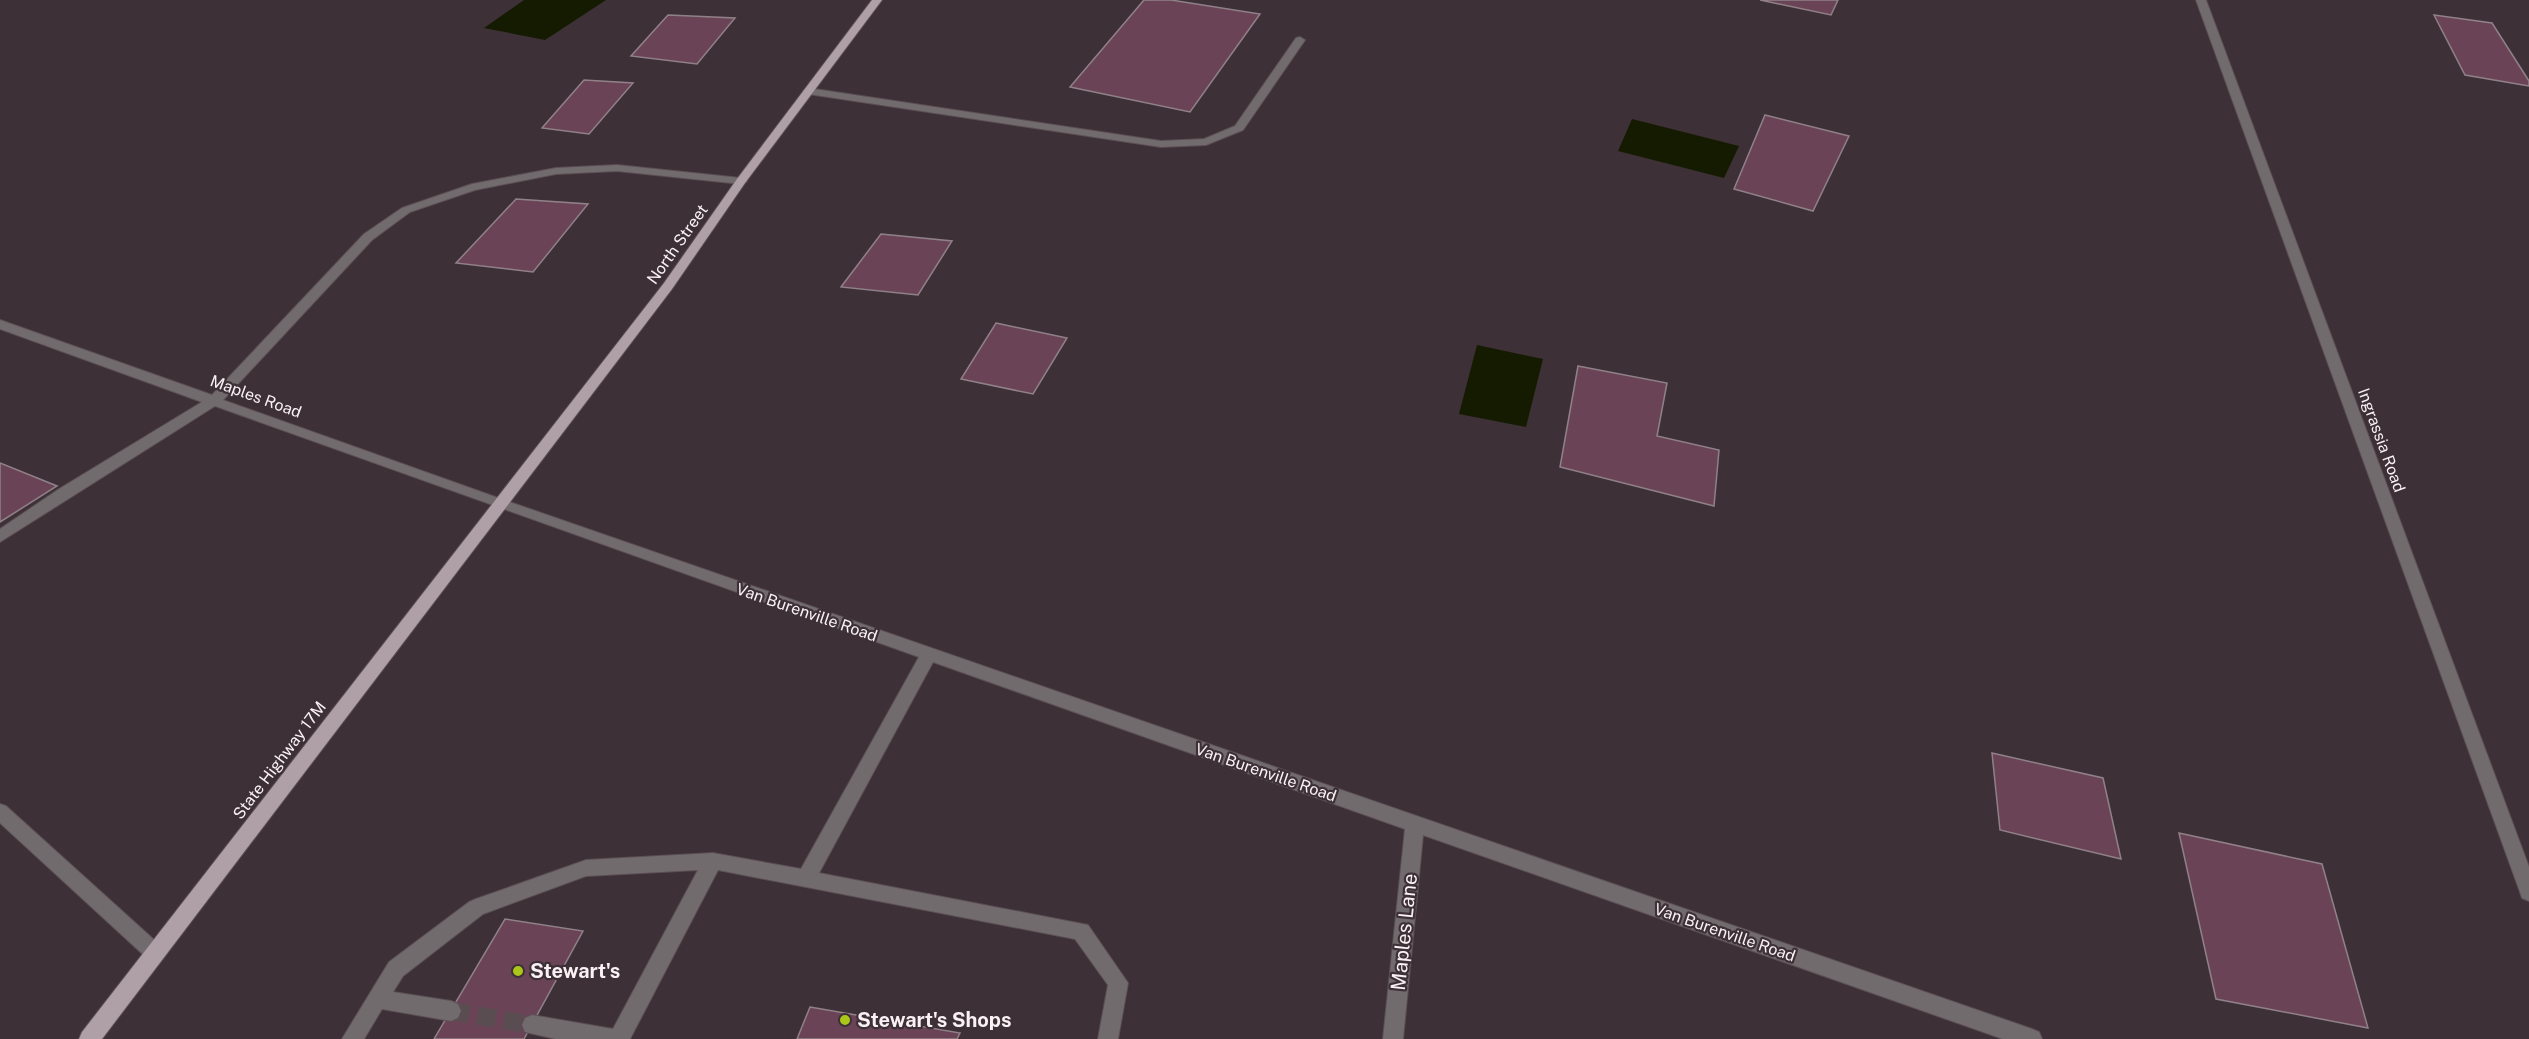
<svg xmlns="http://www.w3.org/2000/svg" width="2529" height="1039" font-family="'Public Sans',sans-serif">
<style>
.water{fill:#151b01}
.building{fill:#6a4456;stroke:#908188;stroke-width:1.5}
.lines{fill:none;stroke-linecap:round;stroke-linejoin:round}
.minor-tunnel{stroke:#594d52;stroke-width:18;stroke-dasharray:18 9;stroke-linecap:butt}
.minor-casing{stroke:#5b4f54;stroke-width:2}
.major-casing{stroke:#5b4f54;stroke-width:2}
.minor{fill:#726b6e;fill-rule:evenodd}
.major{fill:#aea0a6;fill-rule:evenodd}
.poi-dot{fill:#aac719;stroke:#3d3036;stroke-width:2}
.labels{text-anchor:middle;stroke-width:4.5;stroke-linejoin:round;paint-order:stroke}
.street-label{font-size:16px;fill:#f9f1f4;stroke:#3d3036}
.near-street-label{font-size:20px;fill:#f9f1f4;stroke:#3d3036}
.near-poi-label{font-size:20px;font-weight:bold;fill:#f9f1f4;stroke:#3d3036;text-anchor:start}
</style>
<rect width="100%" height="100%" fill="#3d3036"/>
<g class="water">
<polygon points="524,0 606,0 545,40 484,28"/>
<polygon points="1632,119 1739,146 1724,178 1618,151"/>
<polygon points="1477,345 1543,359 1526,427 1459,414"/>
</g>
<g class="building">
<polygon points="1144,0 1171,0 1260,14 1190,112 1070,87"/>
<polygon points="1760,0 1838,0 1831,15"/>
<polygon points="668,15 735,18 697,64 631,56"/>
<polygon points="2434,15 2492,23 2529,81 2529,86 2465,75"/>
<polygon points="584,80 633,83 589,134 542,128"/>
<polygon points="1765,115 1849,136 1813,211 1734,189"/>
<polygon points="516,199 588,204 533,272 456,263"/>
<polygon points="881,234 952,241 918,295 841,287"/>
<polygon points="996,323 1067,338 1033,394 961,379"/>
<polygon points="1578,366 1667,383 1657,436 1719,450 1714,506 1560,467"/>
<polygon points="0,463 57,486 0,522"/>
<polygon points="1992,753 2103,778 2121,859 2000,830"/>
<polygon points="2179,833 2322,864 2368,1028 2216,999"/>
<polygon points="505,919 583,931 524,1039 434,1039"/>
<polygon points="810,1007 960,1033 957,1039 797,1039"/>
</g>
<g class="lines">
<polyline class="minor-tunnel" points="451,1011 532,1025"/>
<defs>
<g id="minor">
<polygon points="2196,0 2206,0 2529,867 2529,901 2522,898 2520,892"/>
<polygon points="1300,37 1305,40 1243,130 1206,145 1161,147 808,94 803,91 808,88 1161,141 1204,139 1235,126 1296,38"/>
<polygon points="617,165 741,178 747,181 741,184 617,171 556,174 475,190 410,212 372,240 223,400 504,500 2032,1029 2039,1032 2042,1039 2003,1039 1423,835 1403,1039 1383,1039 1405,829 933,662 819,873 1088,925 1128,983 1118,1039 1098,1039 1108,985 1075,939 718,870 630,1039 556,1039 525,1032 522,1025 525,1018 532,1015 613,1029 698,870 586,876 483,914 403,976 393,992 451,1001 458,1004 461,1011 458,1018 451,1021 382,1009 364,1039 342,1039 389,962 469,902 476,899 586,860 713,853 801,869 919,657 215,406 0,542 0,529 59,489 202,402 0,329 0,320 212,395 364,234 402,208 472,184 556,168"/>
<polygon points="0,804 6,806 162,947 165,953 162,959 155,962 148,959 0,823"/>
</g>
<polygon id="major" points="872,0 882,0 745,183 672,289 102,1039 79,1039 82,1032 664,283 737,179"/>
</defs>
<use href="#minor" class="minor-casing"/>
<use href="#major" class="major-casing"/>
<use href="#minor" class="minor"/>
<use href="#major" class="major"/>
</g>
<g class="poi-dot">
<circle cx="518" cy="971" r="6"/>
<circle cx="845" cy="1020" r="6"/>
</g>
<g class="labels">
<g class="street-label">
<text transform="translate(677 244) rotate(-55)" y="6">North Street</text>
<text transform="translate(256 396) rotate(20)" y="6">Maples Road</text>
<text transform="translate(2382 440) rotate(70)" y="6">Ingrassia Road</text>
<text transform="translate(807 612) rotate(19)" y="6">Van Burenville Road</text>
<text transform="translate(279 760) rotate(-53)" y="6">State Highway 17M</text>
<text transform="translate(1266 772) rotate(19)" y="6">Van Burenville Road</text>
<text transform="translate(1725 932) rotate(19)" y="6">Van Burenville Road</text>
</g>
<g class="near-street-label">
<text transform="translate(1404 932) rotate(-84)" y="7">Maples Lane</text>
</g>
<g class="near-poi-label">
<text x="530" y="978">Stewart's</text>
<text x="857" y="1027">Stewart's Shops</text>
</g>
</g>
</svg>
